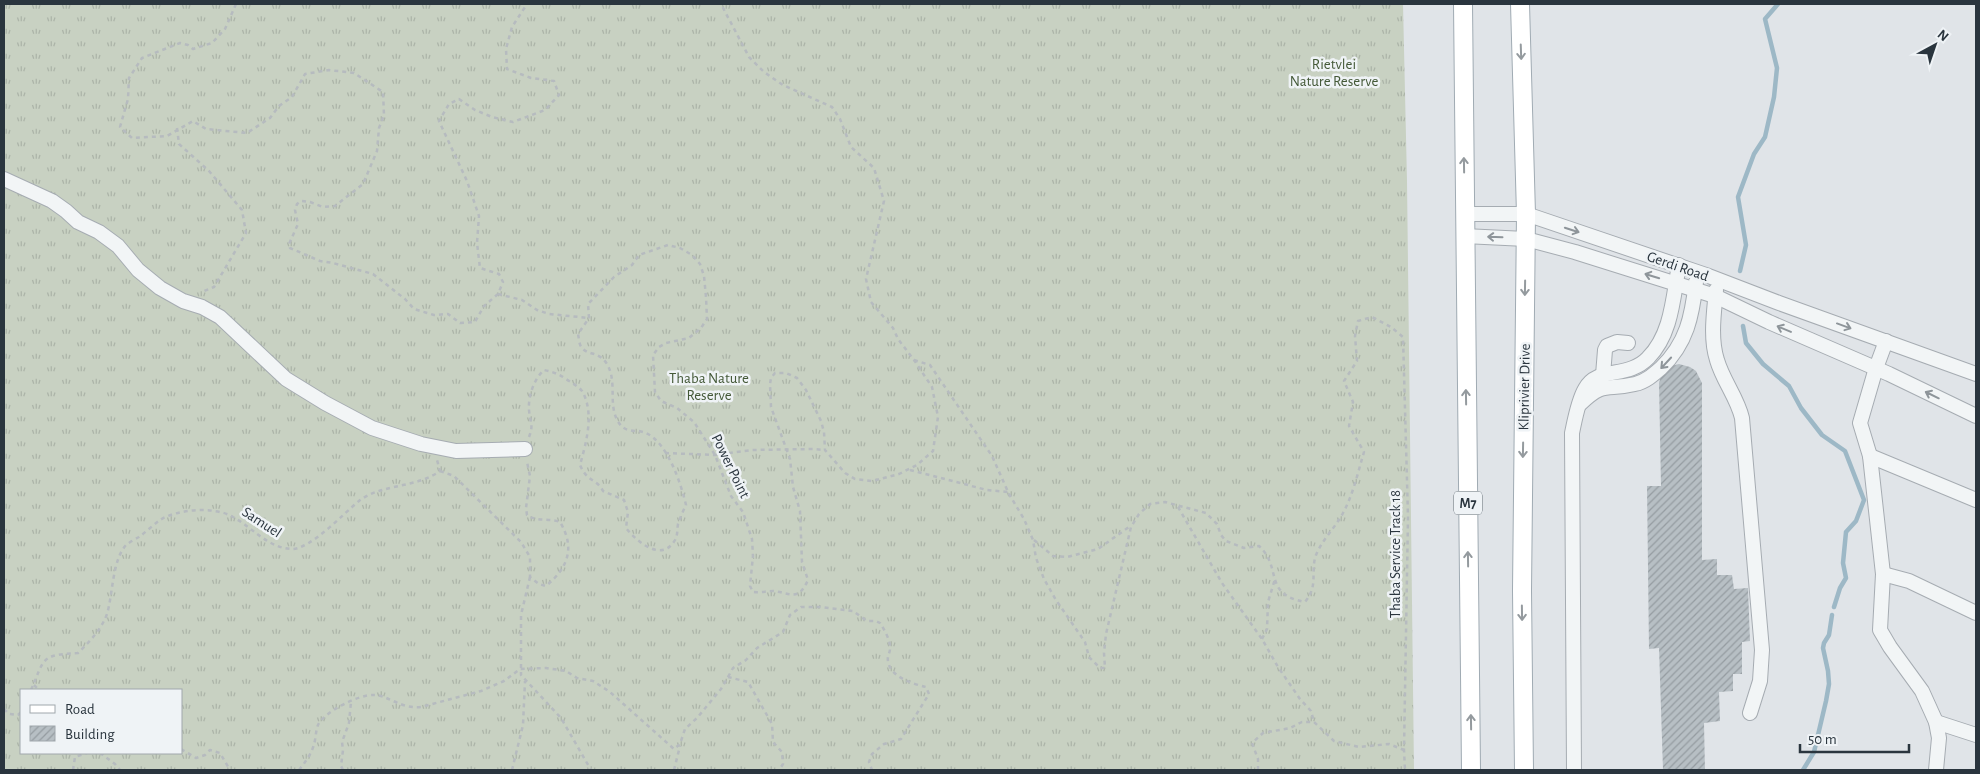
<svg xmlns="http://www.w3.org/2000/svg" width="1980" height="774" font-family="'Alegreya Sans',sans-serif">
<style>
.grass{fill:url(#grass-tufts);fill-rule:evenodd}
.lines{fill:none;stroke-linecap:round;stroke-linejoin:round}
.stream{stroke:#9db8c6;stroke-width:4.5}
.building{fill:url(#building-hatch)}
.minor-casing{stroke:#a6acb2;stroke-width:16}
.major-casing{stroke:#a0abb3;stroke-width:20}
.path{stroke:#b6bbbf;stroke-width:2.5;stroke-dasharray:4 4;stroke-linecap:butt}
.minor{stroke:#f2f5f6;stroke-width:14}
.major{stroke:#fff;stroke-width:18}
.oneway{stroke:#949a9e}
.oneway2{stroke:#8e959a}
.labels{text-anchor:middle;stroke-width:5;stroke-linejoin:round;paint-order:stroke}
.shield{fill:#eff3f6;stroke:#656e75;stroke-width:1}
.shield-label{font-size:14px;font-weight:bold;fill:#2a353e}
.park-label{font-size:15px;fill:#445938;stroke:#eff3f6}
.street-label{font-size:15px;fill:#2a353e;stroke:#eff3f6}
</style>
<defs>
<pattern id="grass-tufts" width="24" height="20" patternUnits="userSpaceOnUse" patternTransform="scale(1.25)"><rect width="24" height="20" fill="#c8d1c2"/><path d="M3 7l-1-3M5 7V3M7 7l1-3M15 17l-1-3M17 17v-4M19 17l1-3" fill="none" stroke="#acb4a8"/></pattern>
<pattern id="building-hatch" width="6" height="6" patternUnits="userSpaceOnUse" patternTransform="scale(1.25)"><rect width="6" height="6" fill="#b7bfc4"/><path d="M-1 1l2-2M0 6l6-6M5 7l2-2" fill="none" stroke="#959ca1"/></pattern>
</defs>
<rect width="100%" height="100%" fill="#e0e4e8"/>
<path class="grass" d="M 4,4 L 1403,4 L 1407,181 L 1414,770 L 4,770 ZM 21,690 L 181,690 L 181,753 L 21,753 Z"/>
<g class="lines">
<g class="stream">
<polyline points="1740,271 1746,245 1738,197 1754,154 1765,137 1774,97 1777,68 1765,19 1778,4"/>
<polyline points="1743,326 1746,343 1763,364 1789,386 1801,408 1822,435 1845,451 1864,500 1856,521 1846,532 1843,563 1846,578 1840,588 1834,607"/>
<polyline points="1803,770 1814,752 1826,701 1829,684 1828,671 1823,648 1824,643 1829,635 1832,615"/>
</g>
</g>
<polygon class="building" points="1679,364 1690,367 1696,371 1702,383 1702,560 1717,559 1717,575 1732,575 1734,589 1748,588 1750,641 1742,642 1742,674 1733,674 1733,691 1719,692 1720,721 1704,723 1705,770 1663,770 1659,648 1649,649 1647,486 1661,486 1659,383 1661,376 1671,366"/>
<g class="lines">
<defs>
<g id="minor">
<polyline points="4,179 52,201 66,211 78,222 99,232 118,246 138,270 160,288 183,301 202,307 220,317 286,379 325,403 372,428 421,444 456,451 525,449"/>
<polyline points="1465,214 1526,214 1706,275 1779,303 1976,374"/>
<polyline points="1464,236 1526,239 1575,252 1715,296 1769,322 1889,374 1976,416"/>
<path d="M 1716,290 C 1714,313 1710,338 1717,360 C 1723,381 1737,397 1742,418 L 1762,650 L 1760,681 L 1750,713"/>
<polyline points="1886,341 1876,368 1860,423 1870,456 1883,574 1880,630 1890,647 1922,691 1936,722 1939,738 1936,770"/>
<polyline points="1603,375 1605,350 1607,346 1617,342 1628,343"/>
<path d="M 1580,404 C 1605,380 1606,391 1635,384 C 1645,382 1653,375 1661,368 C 1687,343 1692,316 1696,282"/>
<polyline points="1870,456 1976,500"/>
<polyline points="1883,574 1909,581 1976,613"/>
<polyline points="1936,722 1976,735"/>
<path d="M 1574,770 L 1572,433 C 1575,419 1578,401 1585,389 C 1597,366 1628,379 1648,358 C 1672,334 1673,297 1679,265"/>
</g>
<g id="major">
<polyline points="1463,4 1471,770"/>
<polyline points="1520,4 1526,214 1522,591 1524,770"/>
</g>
</defs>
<use href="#minor" class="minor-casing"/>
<use href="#major" class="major-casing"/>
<g class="path">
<polyline points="236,4 225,29 212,43 193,49 188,45 180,43 142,58 129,78 128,99 120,127 132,138 167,136 193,121 206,129 247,133 270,118 279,106 292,97 305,74 329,70 354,73 383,92 384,115 379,128 377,151 363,184 335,206 323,207 310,202 301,201 297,204 295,210 298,224 289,244 290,248 320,261 333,263 373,274 405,299 414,309 434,315 448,314 460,323 475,322 484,306 498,294 503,282 499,274 480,268 477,243 479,216 467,181 439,121 449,104 459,99 475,110 492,117 513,122 545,110 559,95 554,81 531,78 507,69 506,49 512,27 527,4"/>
<polyline points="177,128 179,144 209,171 242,210 246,233 214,287 202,292"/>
<polyline points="498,294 522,300 537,310 549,314 589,318"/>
<path d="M 914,360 L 930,365 L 992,456 L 1009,494 L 1024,519 L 1033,540 L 1036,558 L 1044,579 L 1056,600 L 1085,642 L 1089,657 L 1100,668 L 1105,668 L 1104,653 L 1106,634 L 1131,527 L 1139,514 L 1150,504 L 1165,502 L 1206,513 L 1217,524 L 1221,535 L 1226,541 L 1244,548 L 1259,546 C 1283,568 1262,594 1305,602 C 1319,585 1310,572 1316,555 C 1322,540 1335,528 1343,513 C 1353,495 1358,472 1364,452 L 1349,426 L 1353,402 L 1344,381 L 1357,361 L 1355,336 L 1358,321 L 1372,317 L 1391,327 L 1403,337 L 1408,517 L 1404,750 L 1405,770"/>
<path d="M 529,437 C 534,424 530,423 529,410 C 528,396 534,379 544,370 C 553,372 559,374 566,379 C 572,383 578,386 582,391 C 595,413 586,443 580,465 C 587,482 597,479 603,491 L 624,500 L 628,512 L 626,528 C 637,542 662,563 675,540 C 678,534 677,530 678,524 C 680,518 683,511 686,505 C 681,484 668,443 646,433 C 637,429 626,434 619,423 C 607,405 618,383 607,364 C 599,351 589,356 582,348 C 579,345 579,338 578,334 L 589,318 L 588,304 L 614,277 L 632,265 L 639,255 L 668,245 L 680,248 L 692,255 L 700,264 L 704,276 L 706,297 L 707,319 L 701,328 L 689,338 L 666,343 L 659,347 L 653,355 L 655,392 L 661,401 L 677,408 L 694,422 L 715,455 L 731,496 L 743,512 L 752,539 L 753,556 L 750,586 L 753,592 C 760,593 766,591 773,591 C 791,593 798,602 808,580 L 802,562 L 800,511 L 793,487 L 790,459 L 771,407 L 770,384 L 771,378 L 775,373 L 786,373 L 797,378 L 806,390 L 821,421 L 824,432 L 825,450 L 845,473 L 855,479 L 872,481 L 899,474 L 917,465 L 933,451 L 938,417 L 932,387 L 914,360 L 898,339 L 893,328 L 871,302 L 866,279 L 884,201 L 874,168 L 851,147 L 840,119 L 832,107 L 783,85 L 764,72 L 749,57 L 721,4"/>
<polyline points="665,453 715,455 752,450 813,449 825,450"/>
<polyline points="910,470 987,490 1008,492"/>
<path d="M 440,471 L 454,476 L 521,542 L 530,557 L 530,577 L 539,584 L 546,586 C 569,567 575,547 560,522 C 549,518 537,522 527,515 L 526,508 L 530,476 L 527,462"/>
<polyline points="1178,507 1222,583 1262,639 1278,667 1300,699 1311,711 1314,722"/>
<polyline points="1034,540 1053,556 1067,557 1098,549 1129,527"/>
<polyline points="530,577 521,615 521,675 561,718 591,770"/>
<polyline points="1262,639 1267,629 1268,602 1275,579"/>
<path d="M 728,677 L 733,668 L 746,660 L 757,648 L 783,632 L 790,615 L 801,607 L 820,607 L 853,611 L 867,621 L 876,621 L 880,623 C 884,629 891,641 890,649 C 890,653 887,656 888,661 C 890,677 913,684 926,687 L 929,694 L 901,739 L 884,744 L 872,754 L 869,762 L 872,770"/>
<polyline points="34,685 39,690"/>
<path d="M 31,690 C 45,658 40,655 78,653 C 90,641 101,630 107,614 C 113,594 112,561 126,545 C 130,542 135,539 139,537 C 146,532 153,525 160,520 C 177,509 215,506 233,517 C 253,528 268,548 292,549 C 311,549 344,513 359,501 C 380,484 417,488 440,471 L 437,460"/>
<polyline points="4,709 9,714 18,715 21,712"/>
<polyline points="181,749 196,758 205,755 210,750 220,753 230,770"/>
<polyline points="100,753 115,764 120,770"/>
<polyline points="73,770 75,757 87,753"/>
<path d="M 299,770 C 306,761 313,752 315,740 C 316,735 316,730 318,725 C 324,712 359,694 374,695 C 388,695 400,709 421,707 L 481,691 L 504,681 L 520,669 L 546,668 L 566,671 L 577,678 L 593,681 L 610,692 L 674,749 L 680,744 L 685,729 L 697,718 L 721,689 L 728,677 L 748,682 L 772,724 L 773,742 L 782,752 L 783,764 L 779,770"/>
<polyline points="343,770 341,766 343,750 342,742 349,723 351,702"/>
<polyline points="512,770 523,725 525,681"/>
<polyline points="674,770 680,746"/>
<polyline points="1258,770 1258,759 1252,743 1263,733 1290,728 1302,722 1314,722 1334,741 1359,747 1389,744 1404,750"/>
</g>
<use href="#minor" class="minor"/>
<use href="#major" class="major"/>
</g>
<defs><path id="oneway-shaft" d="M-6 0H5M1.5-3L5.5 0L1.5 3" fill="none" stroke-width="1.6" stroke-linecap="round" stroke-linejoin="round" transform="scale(1.25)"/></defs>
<g class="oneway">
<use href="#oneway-shaft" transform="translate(1521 52) rotate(88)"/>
<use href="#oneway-shaft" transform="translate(1464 165) rotate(-91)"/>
<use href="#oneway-shaft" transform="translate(1525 288) rotate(91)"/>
<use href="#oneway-shaft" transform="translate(1466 397) rotate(-91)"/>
<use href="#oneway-shaft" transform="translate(1523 450) rotate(91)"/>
<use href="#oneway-shaft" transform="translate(1468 559) rotate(-91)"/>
<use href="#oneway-shaft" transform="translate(1522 613) rotate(89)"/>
<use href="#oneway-shaft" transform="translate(1471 722) rotate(-91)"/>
</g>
<g class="oneway2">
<use href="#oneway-shaft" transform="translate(1572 230) rotate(18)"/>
<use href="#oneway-shaft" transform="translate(1495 237) rotate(-178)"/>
<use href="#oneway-shaft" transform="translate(1652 276) rotate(-163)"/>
<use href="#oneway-shaft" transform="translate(1844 326) rotate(20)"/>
<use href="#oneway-shaft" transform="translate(1784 329) rotate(-157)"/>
<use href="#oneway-shaft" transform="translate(1666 363) rotate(133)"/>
<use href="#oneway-shaft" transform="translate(1932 395) rotate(-154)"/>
</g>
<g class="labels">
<rect class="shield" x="1454" y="491.5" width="28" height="23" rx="4"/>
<g class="shield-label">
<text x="1468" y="508">M7</text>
</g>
<g class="park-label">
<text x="1334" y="69">Rietvlei<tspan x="1334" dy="17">Nature Reserve</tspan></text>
<text x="709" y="383">Thaba Nature<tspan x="709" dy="17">Reserve</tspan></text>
</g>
<g class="street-label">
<text transform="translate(1678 266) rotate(19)" y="5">Gerdi Road</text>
<text transform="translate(1524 387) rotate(-89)" y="5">Kliprivier Drive</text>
<text transform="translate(731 466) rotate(64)" y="5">Power Point</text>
<text transform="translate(262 522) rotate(33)" y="5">Samuel</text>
<text transform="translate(1395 554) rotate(-90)" y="5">Thaba Service Track 18</text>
</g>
</g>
<rect width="1980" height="774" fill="none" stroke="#2a353e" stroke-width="10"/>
<rect x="20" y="689" width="162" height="65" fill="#eff3f6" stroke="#a0a7ac"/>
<rect x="30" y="705" width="25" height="8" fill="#ffffff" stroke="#a0a7ac"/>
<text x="65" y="714" font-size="15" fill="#2a353e">Road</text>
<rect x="30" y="726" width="25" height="15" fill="url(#building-hatch)" stroke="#a0a7ac"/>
<text x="65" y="739" font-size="15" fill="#2a353e">Building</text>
<g transform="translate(1935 45) rotate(40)" stroke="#eff3f6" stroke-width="4" paint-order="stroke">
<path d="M0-4L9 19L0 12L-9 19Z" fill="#2a353e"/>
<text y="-8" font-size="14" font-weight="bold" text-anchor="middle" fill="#2a353e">N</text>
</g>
<path d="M1800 744v8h109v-8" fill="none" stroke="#2a353e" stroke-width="2.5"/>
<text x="1808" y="744" font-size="15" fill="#2a353e" stroke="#eff3f6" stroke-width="4" paint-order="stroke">50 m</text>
</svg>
